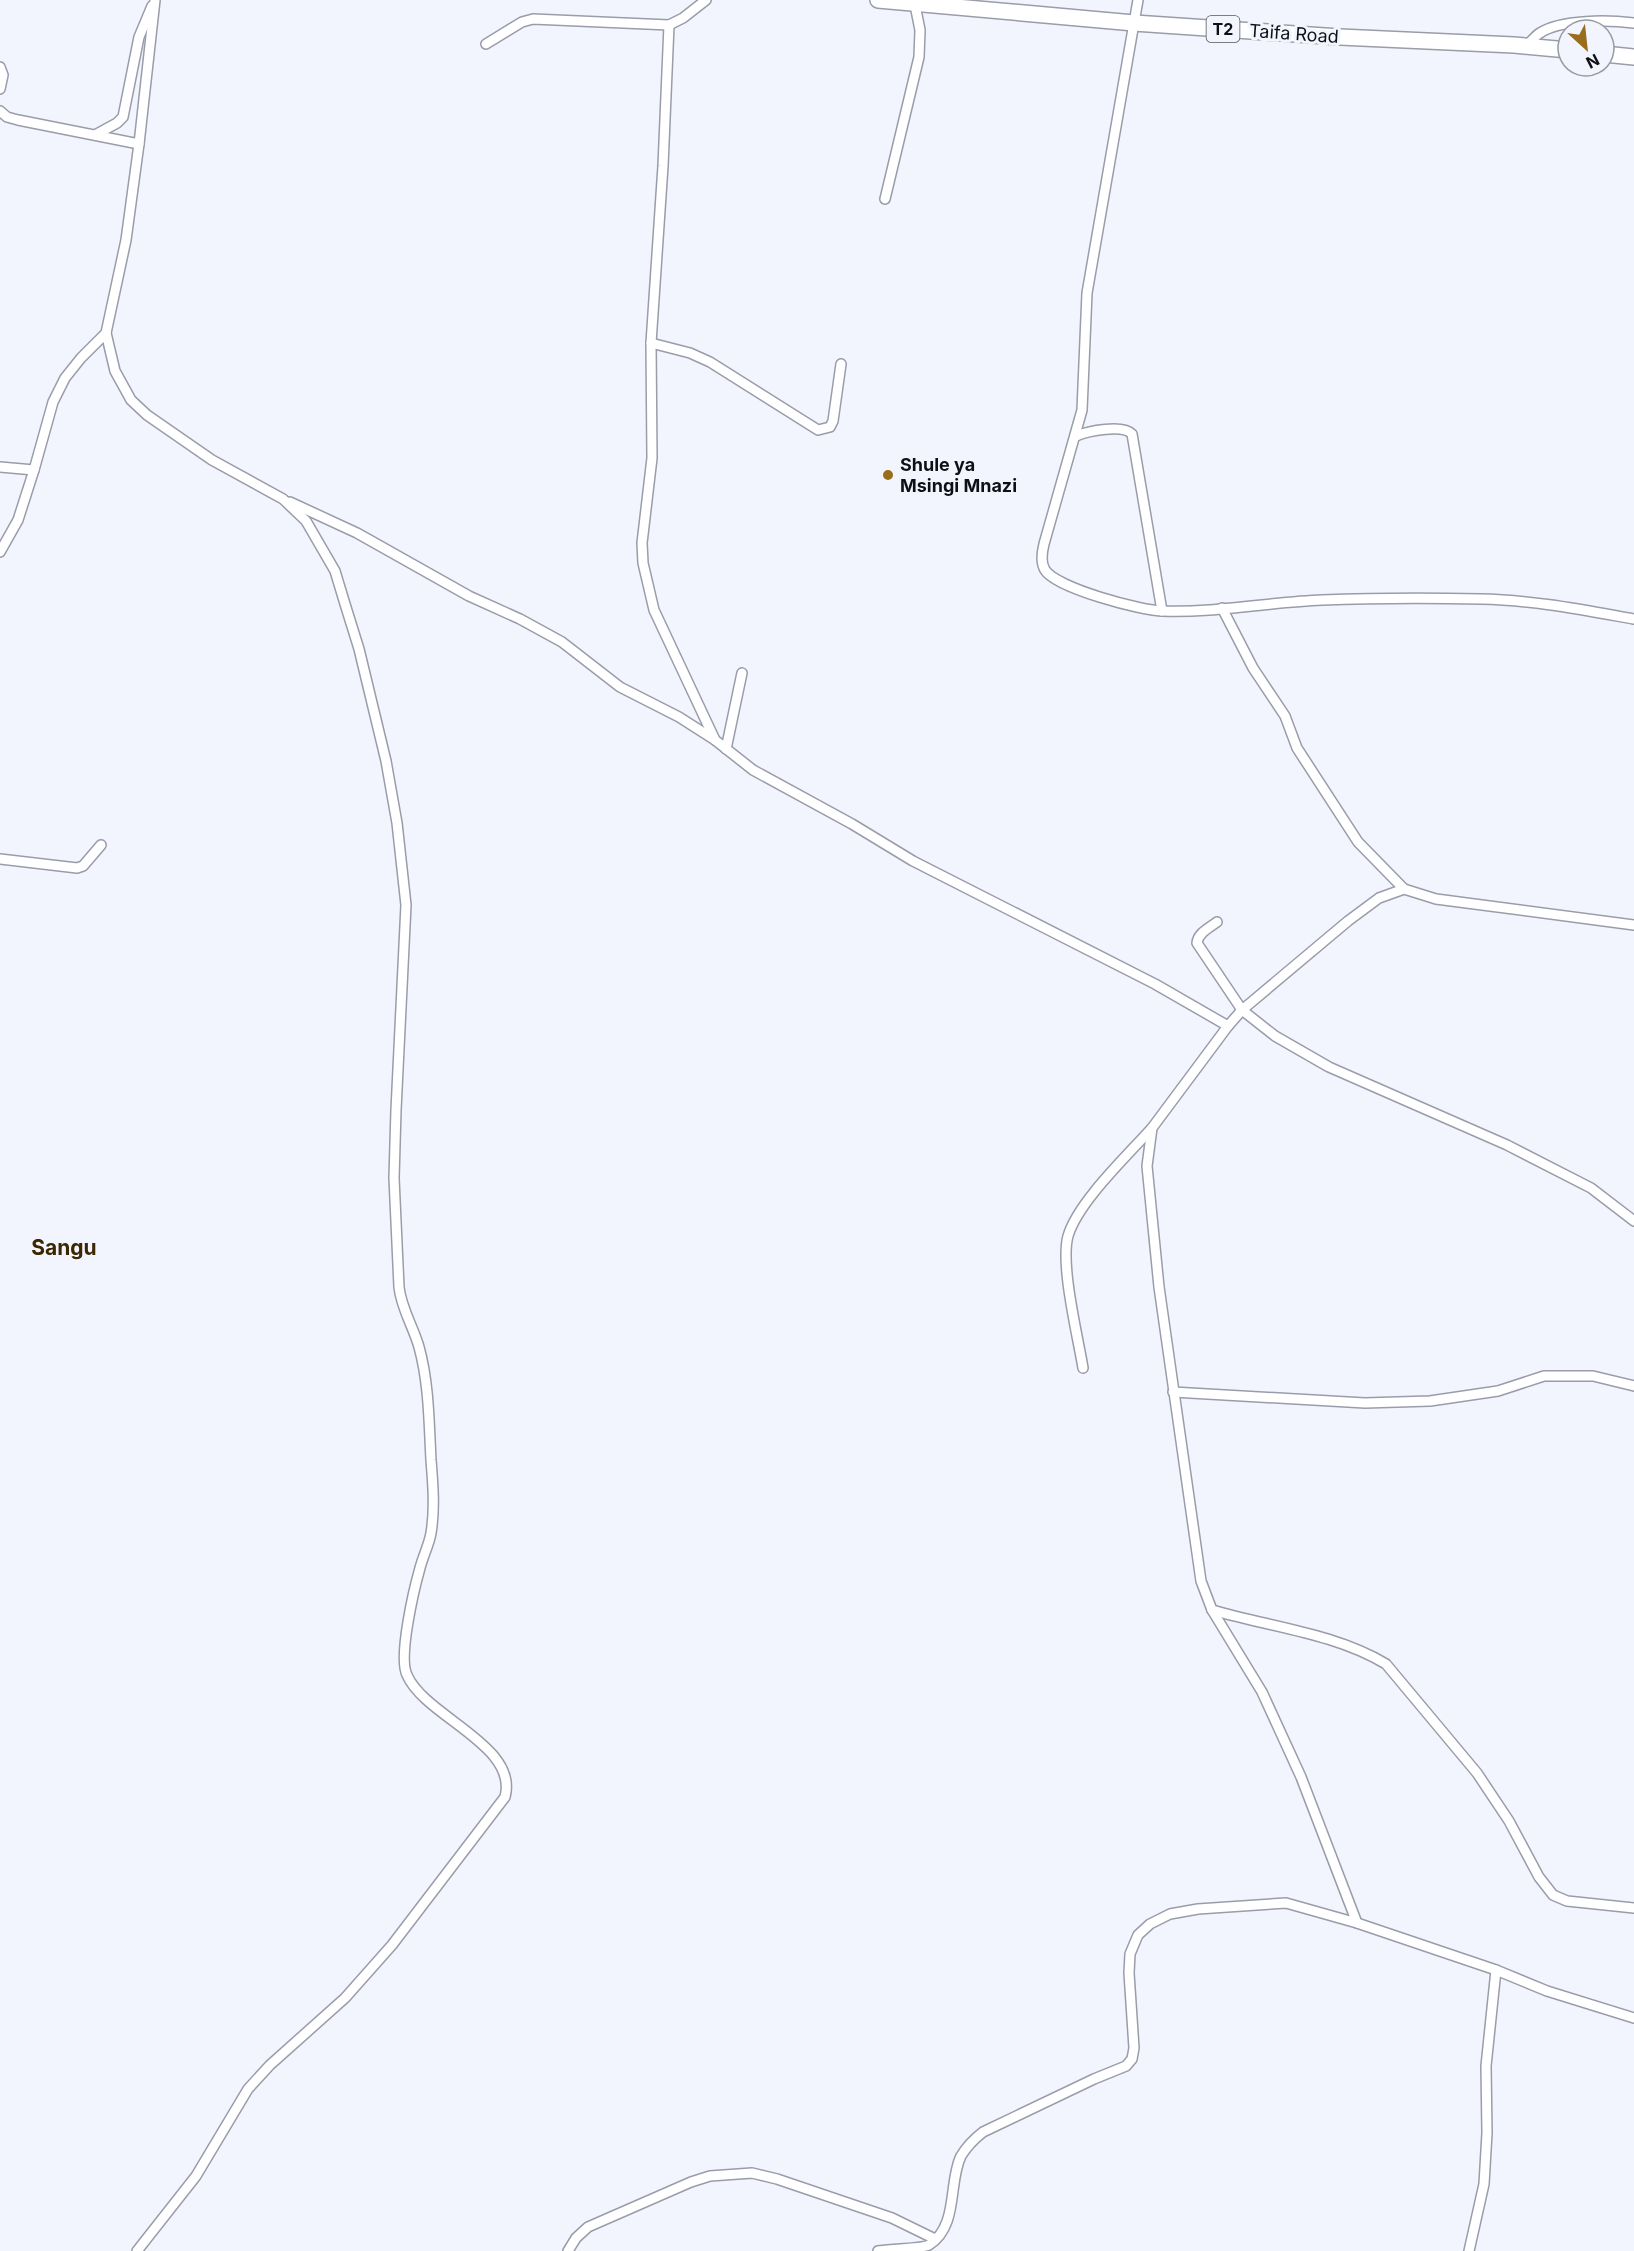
<svg xmlns="http://www.w3.org/2000/svg" width="1634" height="2251" font-family="Inter,sans-serif">
<style>
.lines{fill:none;stroke-linecap:round;stroke-linejoin:round}
.minor-casing{stroke:#999daa;stroke-width:12}
.trunk-casing{stroke:#999daa;stroke-width:18}
.minor{stroke:#fff;stroke-width:9}
.trunk{stroke:#fff;stroke-width:15}
.poi-dot{fill:#996d1c;stroke:#f3f5fe;stroke-width:2}
.labels{text-anchor:middle;stroke-width:6;stroke-linejoin:round;paint-order:stroke}
.shield{fill:#f3f5fe;stroke:#53555b;stroke-width:1.5}
.shield-label{font-size:16px;font-weight:bold;fill:#0f1015}
.street-label{font-size:18px;fill:#0f1015;stroke:#f3f5fe}
.poi-label{font-size:18px;font-weight:bold;fill:#0f1015;stroke:#f3f5fe;text-anchor:start}
.quarter-label{font-size:21px;font-weight:bold;fill:#3c2701;stroke:#f3f5fe}
</style>
<rect width="100%" height="100%" fill="#f3f5fe"/>
<g class="lines">
<defs>
<g id="minor">
<path d="M 1138,0 L 1087,293 L 1082,410 L 1044,544 C 1042,552 1040,562 1045,570 C 1056,588 1142,611 1163,611 C 1214,613 1270,602 1322,600 C 1375,598 1428,598 1481,599 C 1533,600 1583,610 1634,619"/>
<polyline points="669,25 663,166 651,343 652,458 642,543 643,563 654,610 715,740"/>
<polyline points="486,44 522,22 533,19 669,25 683,18 706,0"/>
<path d="M 1526,46 C 1531,42 1535,36 1540,33 C 1561,19 1609,20 1634,23"/>
<polyline points="0,67 3,75 0,89"/>
<polyline points="0,111 7,117 18,120 139,144"/>
<polyline points="95,135 117,123 123,117 139,37 152,6"/>
<polyline points="885,199 919,57 920,30 914,0"/>
<path d="M 106,333 L 115,371 L 131,400 L 147,415 L 212,460 L 283,499 L 306,521 L 335,571 L 345,604 L 359,649 L 386,761 L 397,823 L 406,905 L 396,1110 L 394,1178 L 399,1287 C 401,1308 413,1326 419,1347 C 429,1383 429,1423 431,1460 C 433,1484 435,1509 431,1533 C 429,1545 423,1556 420,1568 C 414,1589 398,1657 407,1675 C 425,1717 519,1745 505,1797 L 392,1945 L 345,1998 L 270,2065 L 248,2089 L 196,2176 L 137,2251"/>
<polyline points="651,343 690,353 710,362 818,430 830,427 833,421 841,364"/>
<path d="M 1076,436 C 1088,431 1123,424 1132,434 L 1162,611"/>
<polyline points="0,467 34,470"/>
<polyline points="290,502 357,533 469,596 520,619 562,642 620,687 679,717 715,740 753,770 852,824 913,861 1155,984 1228,1026"/>
<polyline points="0,552 18,520 34,470 53,402 65,378 81,358 106,333 126,240 139,144 155,0"/>
<polyline points="1222,608 1253,668 1285,716 1297,748 1358,842 1404,889"/>
<polyline points="726,749 742,673"/>
<polyline points="0,859 77,868 83,866 101,845"/>
<path d="M 1217,922 C 1209,928 1198,933 1197,943 L 1242,1010 L 1275,1036 L 1329,1067 L 1507,1145 L 1591,1188 L 1634,1221"/>
<path d="M 1083,1368 C 1078,1337 1060,1265 1068,1236 C 1078,1202 1127,1156 1152,1128"/>
<polyline points="1173,1392 1365,1403 1430,1401 1498,1391 1544,1376 1593,1376 1634,1386"/>
<path d="M 1212,1610 C 1270,1627 1334,1633 1386,1664 L 1477,1773 L 1509,1821 L 1539,1877 L 1553,1895 L 1567,1901 L 1634,1908"/>
<polyline points="1357,1923 1301,1777 1262,1692 1212,1610 1201,1581 1159,1287 1147,1166 1152,1128 1228,1026 1242,1010 1348,921 1379,898 1404,889 1436,899 1634,925"/>
<polyline points="568,2251 576,2238 588,2227 691,2182 710,2176 752,2173 777,2179 892,2218 935,2239"/>
<path d="M 878,2251 C 889,2249 922,2249 929,2245 C 959,2226 948,2182 961,2156 C 967,2146 974,2139 983,2132 L 1094,2079 L 1126,2066 L 1132,2059 L 1134,2048 L 1129,1973 L 1130,1954 L 1138,1935 L 1150,1924 L 1170,1914 L 1198,1909 L 1286,1903 L 1357,1923 L 1496,1970 L 1547,1991 L 1634,2018"/>
<polyline points="1469,2251 1484,2184 1487,2133 1486,2066 1496,1970"/>
</g>
<g id="trunk">
<polyline points="878,0 1134,23 1340,37 1514,45 1568,50"/>
<polyline points="1604,54 1634,57"/>
</g>
</defs>
<use href="#minor" class="minor-casing"/>
<use href="#trunk" class="trunk-casing"/>
<use href="#minor" class="minor"/>
<use href="#trunk" class="trunk"/>
</g>
<circle class="poi-dot" cx="888" cy="475" r="6"/>
<g class="labels">
<rect class="shield" x="1206.5" y="16" width="33" height="26" rx="4.5"/>
<g class="shield-label">
<text x="1223" y="35">T2</text>
</g>
<g class="street-label">
<text transform="translate(1294 34) rotate(4)" y="6">Taifa Road</text>
</g>
<g class="poi-label">
<text x="900" y="471">Shule ya<tspan x="900" dy="21">Msingi Mnazi</tspan></text>
</g>
<g class="quarter-label">
<text x="64" y="1255">Sangu</text>
</g>
</g>
<g transform="translate(1586 48) rotate(153)"><circle r="28" fill="#f3f5fe" stroke="#9899a1" stroke-width="1.5"/>
<path d="M0-4.5L10 22L0 15L-10 22Z" fill="#996d1c"/>
<text y="-9" font-size="16" font-weight="bold" text-anchor="middle" fill="#0f1015">N</text>
</g>
</svg>
